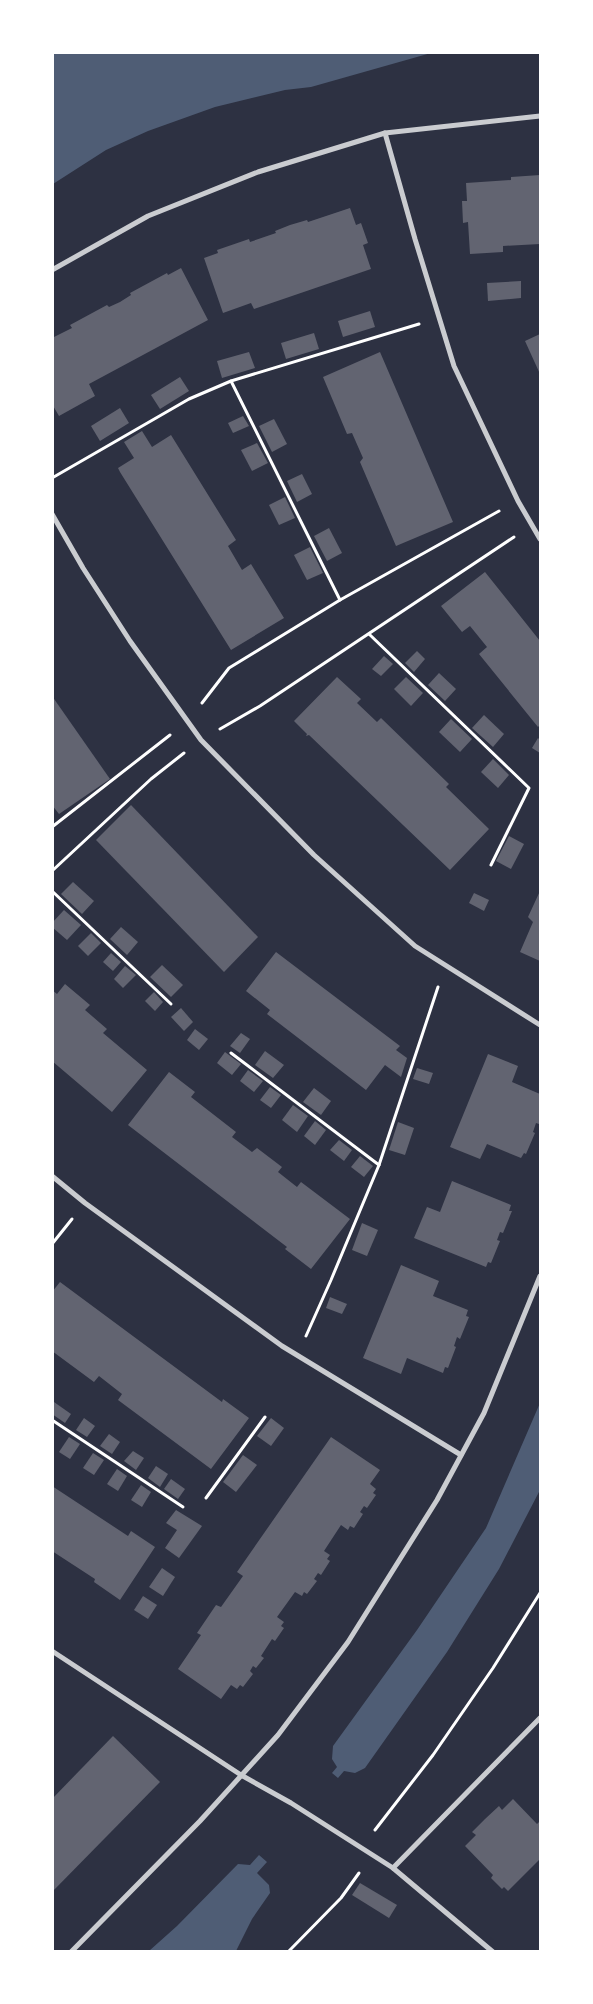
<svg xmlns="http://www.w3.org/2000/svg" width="593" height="2004" font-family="'IBM Plex Sans',sans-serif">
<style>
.water{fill:#4f5d75}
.building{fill:#626471}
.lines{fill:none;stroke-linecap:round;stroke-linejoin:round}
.path{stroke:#fff;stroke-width:3}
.minor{stroke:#caccd0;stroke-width:5}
</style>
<rect width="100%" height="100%" fill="#2d3142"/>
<g class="water">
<polygon points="53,52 431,52 431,53 311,87 285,90 215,107 148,131 106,150 53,184"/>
<polygon points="540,1403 540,1490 499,1569 447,1652 365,1768 355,1773 344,1771 338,1778 332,1773 337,1767 332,1759 333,1746 417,1630 486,1528"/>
<polygon points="259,1855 267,1862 257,1873 269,1885 270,1893 252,1919 236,1951 149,1951 177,1926 238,1864 250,1865"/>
</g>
<g class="building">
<polygon points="540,175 540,244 503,246 503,252 470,254 468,222 463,223 462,201 467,201 466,183 511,180 511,177"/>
<polygon points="350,208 356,225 361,223 368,243 363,245 371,269 254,309 251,303 223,313 204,258 218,253 217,250 249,239 250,242 276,233 275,231 290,225 307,220 308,222"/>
<polygon points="181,268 208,320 89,384 95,396 59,416 52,404 52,338 72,328 70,325 107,305 109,307 120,302 131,295 130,293 167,273 168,275"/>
<polygon points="521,281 521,298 488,301 487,283"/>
<polygon points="370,311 375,327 343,337 338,321"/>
<polygon points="314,333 319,349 286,359 281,343"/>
<polygon points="540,334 540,374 525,341"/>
<polygon points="249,352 255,368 222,378 217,361"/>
<polygon points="380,352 453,522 396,546 360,462 363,458 352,433 347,434 323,377"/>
<polygon points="180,377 189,391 160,409 151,395"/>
<polygon points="120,408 129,423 100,441 91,426"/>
<polygon points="243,416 249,426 233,433 228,423"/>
<polygon points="274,419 287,444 272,452 259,426"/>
<polygon points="142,431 152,447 171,435 236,540 228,546 242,570 251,564 284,618 231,650 120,472 118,468 134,458 124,442"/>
<polygon points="257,443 268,463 252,471 241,450"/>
<polygon points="302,474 312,494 297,502 287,481"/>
<polygon points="285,497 295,518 279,525 269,505"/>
<polygon points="329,528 342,553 327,561 314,536"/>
<polygon points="310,547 323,573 307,580 294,555"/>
<polygon points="485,572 540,641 540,725 538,727 479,654 487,647 470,626 462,632 441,606"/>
<polygon points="417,651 425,659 414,672 405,663"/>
<polygon points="384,656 393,664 381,676 372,669"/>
<polygon points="439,673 456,689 445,701 428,685"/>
<polygon points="337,677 361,699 357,703 377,722 381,718 449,784 446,787 489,829 450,870 309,735 306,736 307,734 294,721"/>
<polygon points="406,677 423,693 411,706 394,689"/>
<polygon points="52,696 110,779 59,814 52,805"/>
<polygon points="484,715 504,734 493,747 472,728"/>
<polygon points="451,719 472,739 460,752 439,732"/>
<polygon points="538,738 540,740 540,753 532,748"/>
<polygon points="493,759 509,775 498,788 481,772"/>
<polygon points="131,805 258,937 224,972 96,840"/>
<polygon points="509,836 524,844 511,869 496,861"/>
<polygon points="73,882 94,901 82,914 61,894"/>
<polygon points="540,891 540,961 520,952 533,922 528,917"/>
<polygon points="474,893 489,900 484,911 469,903"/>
<polygon points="64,910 81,925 67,940 52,927 52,923"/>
<polygon points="121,927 138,942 127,955 110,939"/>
<polygon points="91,933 101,943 88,956 78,946"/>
<polygon points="276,952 400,1046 396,1050 407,1058 401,1077 385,1065 366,1090 267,1014 270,1010 246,991"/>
<polygon points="111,953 121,962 113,971 103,962"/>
<polygon points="162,965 183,985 171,997 150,977"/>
<polygon points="125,966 136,975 123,988 114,979"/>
<polygon points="65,984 90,1005 85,1010 107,1029 103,1033 147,1070 112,1112 52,1061 52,990 57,994"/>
<polygon points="154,992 163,1002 155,1011 145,1001"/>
<polygon points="181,1008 193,1022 184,1031 171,1017"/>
<polygon points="195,1029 208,1039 199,1050 187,1040"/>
<polygon points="241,1033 250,1039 240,1053 230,1046"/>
<polygon points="265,1051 284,1065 273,1078 255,1065"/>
<polygon points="225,1052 241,1064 232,1075 217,1063"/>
<polygon points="488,1054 518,1066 512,1082 540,1094 540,1121 539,1124 536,1123 533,1132 535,1133 526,1154 524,1153 521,1158 487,1144 480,1159 450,1147"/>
<polygon points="417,1068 433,1073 429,1084 413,1079"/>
<polygon points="248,1070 263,1081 254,1092 240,1081"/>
<polygon points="169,1072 195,1092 191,1097 236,1132 232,1137 252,1152 257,1148 282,1167 278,1172 297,1187 301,1182 350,1219 311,1269 285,1249 287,1247 128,1125"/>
<polygon points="270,1087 281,1095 271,1108 260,1100"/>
<polygon points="314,1088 331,1101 321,1115 303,1102"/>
<polygon points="293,1105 308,1116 297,1132 282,1120"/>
<polygon points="315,1121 326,1130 315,1145 304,1136"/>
<polygon points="398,1122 414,1128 405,1155 389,1150"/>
<polygon points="339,1140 352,1150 344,1161 330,1150"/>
<polygon points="360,1156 373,1166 364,1177 351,1167"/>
<polygon points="452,1181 511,1205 509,1211 512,1211 503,1233 500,1232 497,1240 500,1241 491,1263 488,1262 486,1267 414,1238 427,1207 440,1212"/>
<polygon points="362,1223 378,1230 367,1256 352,1250"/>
<polygon points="401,1265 439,1281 433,1296 468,1310 466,1316 469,1317 460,1339 457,1337 454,1346 456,1347 448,1368 445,1367 443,1373 407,1358 401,1374 363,1358"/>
<polygon points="60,1282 222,1402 223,1399 249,1418 211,1469 118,1400 122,1394 99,1376 94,1382 52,1351 52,1292"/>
<polygon points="330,1297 347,1304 342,1314 326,1308"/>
<polygon points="54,1402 71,1414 65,1423 52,1414"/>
<polygon points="84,1418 95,1426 87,1437 76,1430"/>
<polygon points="271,1418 284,1428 271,1446 257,1436"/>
<polygon points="109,1434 120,1442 112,1454 100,1446"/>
<polygon points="69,1437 80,1444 70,1459 59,1452"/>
<polygon points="331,1437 380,1470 370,1484 376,1489 373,1493 376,1495 367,1508 364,1506 360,1512 363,1514 354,1528 350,1526 348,1530 341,1525 324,1551 330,1555 327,1559 330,1561 321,1575 318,1573 314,1579 317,1581 307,1594 304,1592 302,1596 295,1592 277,1617 284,1622 281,1626 284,1628 275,1641 272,1639 261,1656 264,1658 256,1668 253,1666 250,1671 253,1674 243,1687 240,1685 237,1689 231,1685 221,1699 178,1669 201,1635 197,1633 216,1605 221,1607 243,1576 237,1572"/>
<polygon points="133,1451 144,1458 136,1470 124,1461"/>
<polygon points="93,1453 104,1460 94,1475 83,1468"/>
<polygon points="243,1455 257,1465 236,1492 223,1482"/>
<polygon points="156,1466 168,1474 160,1487 148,1478"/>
<polygon points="117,1469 127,1476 118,1491 107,1484"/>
<polygon points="171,1479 185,1489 178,1499 164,1489"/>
<polygon points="141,1485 151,1492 142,1507 131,1500"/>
<polygon points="52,1486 128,1536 131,1531 155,1547 120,1600 94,1582 95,1579 52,1551"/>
<polygon points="176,1510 202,1526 179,1558 165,1548 177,1530 166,1523"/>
<polygon points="162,1568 175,1577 163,1596 149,1587"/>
<polygon points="143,1596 157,1605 148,1619 134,1610"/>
<polygon points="113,1736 160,1782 52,1892 52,1799"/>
<polygon points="513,1799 537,1824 540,1821 540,1859 508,1891 504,1887 502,1889 491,1878 493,1875 465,1846 476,1835 472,1832 485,1819 499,1806 502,1810"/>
<polygon points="360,1883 397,1905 389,1918 352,1895"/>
</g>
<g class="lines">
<g class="path">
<polyline points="231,381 340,600"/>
<polyline points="52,478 189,399 231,381 419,324"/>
<polyline points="369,634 529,788 491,865"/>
<polyline points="202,703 229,668 340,600 499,511"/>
<polyline points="220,729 260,706 514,537"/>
<polyline points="52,827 170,735"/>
<polyline points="52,871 151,779 184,753"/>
<polyline points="52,891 171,1004"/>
<polyline points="231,1053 379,1165"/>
<polyline points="52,1244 72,1219"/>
<polyline points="306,1336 331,1280 379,1165 438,987"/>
<polyline points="52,1420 183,1507"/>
<polyline points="206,1498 265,1417"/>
<polyline points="375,1830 433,1755 493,1668 540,1593"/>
<polyline points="288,1952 341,1898 359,1873"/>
</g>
<g class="minor">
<polyline points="385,133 415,239 454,366 518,501 540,539"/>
<polyline points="52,270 148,216 258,172 385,133 540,116"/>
<polyline points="52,514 83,568 130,641 201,740 314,855 415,946 540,1025"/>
<polyline points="52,1176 85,1203 282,1346 461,1455"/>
<polyline points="52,1651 241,1775 291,1803 393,1868 493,1952"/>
<polyline points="393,1868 540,1718"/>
<polyline points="71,1952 200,1821 278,1735 348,1642 437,1500 484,1413 540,1276"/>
</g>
</g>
<rect width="593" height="2004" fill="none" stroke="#ffffff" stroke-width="108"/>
</svg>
